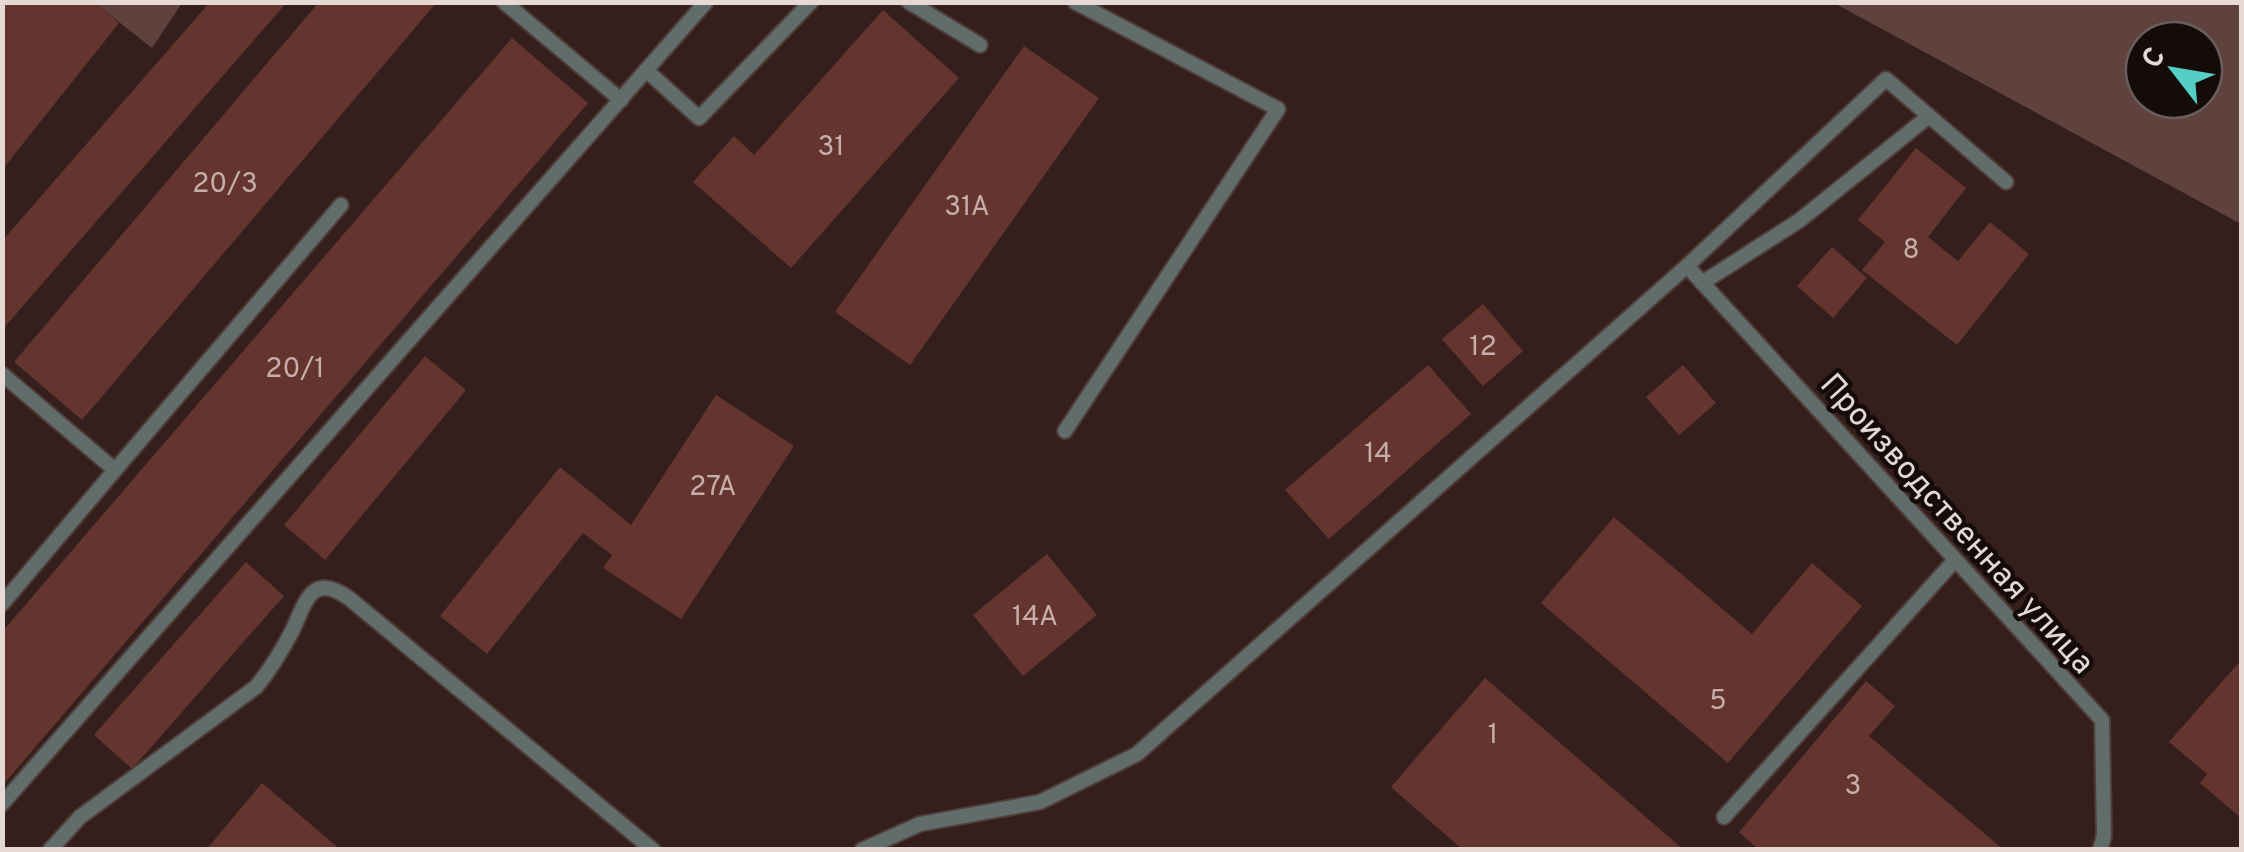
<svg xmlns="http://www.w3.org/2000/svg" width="2244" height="852" font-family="Overpass,sans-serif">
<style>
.green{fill:#5f423d;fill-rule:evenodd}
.building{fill:#64352e}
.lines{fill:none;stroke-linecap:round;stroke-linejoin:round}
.service-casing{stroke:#503d3a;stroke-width:18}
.service{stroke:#616d6b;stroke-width:14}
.labels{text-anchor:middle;stroke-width:9;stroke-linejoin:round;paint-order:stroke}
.number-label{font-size:28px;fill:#c6afab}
.street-label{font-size:32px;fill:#e6d8d5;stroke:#150c0a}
</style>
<rect width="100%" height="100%" fill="#341f1c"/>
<g class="green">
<polygon points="95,3 182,2 182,3 152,48"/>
<path d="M 1834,3 L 2241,3 L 2241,224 ZM 2144,40 L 2204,40 L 2204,100 L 2144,100 Z"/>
</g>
<g class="building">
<polygon points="2,2 94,2 119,23 2,170"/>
<polygon points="210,2 287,2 2,330 2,241"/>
<polygon points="319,2 437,2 82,420 14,362"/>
<polygon points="883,10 959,78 791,268 693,182 734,136 754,155"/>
<polygon points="512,38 588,103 2,786 2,632"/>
<polygon points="1024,46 1099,98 910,365 835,312"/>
<polygon points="1916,148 1966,188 1928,237 1958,261 1990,222 2029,254 1957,345 1862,270 1885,242 1858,220"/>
<polygon points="1832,247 1867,278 1833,318 1797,286"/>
<polygon points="1483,304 1523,351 1483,386 1442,339"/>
<polygon points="425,356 466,390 325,560 284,525"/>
<polygon points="1428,365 1471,414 1329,539 1285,490"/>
<polygon points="1683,365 1716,403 1679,435 1646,397"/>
<polygon points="716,395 794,446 681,619 603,568 612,555 583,533 487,654 440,616 560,467 631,525"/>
<polygon points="1614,517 1752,634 1812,563 1862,606 1728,763 1541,603"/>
<polygon points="1047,554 1097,615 1023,676 973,615"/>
<polygon points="246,562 284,596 132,769 94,735"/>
<polygon points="2242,659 2242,819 2200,783 2207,774 2169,742"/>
<polygon points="1485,678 1684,850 1463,850 1391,787"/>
<polygon points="1866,681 1895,706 1869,736 2004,850 1759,850 1739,832"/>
<polygon points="262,783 341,850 206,850"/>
</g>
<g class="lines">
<defs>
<g id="service">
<polyline points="504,2 621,100"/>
<polyline points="909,2 980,45"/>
<polyline points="646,70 699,118 811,2"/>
<polyline points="1687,266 2102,720 2104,836 2100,850"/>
<polyline points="1702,283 1800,220 1929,116"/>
<polyline points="2,374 115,470 2,604"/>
<polyline points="1065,431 1278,109 1075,2"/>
<polyline points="115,470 341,205"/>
<polyline points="2,804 706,2"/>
<polyline points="1724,817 1955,560"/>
<path d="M 50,850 L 80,817 L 256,687 C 270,670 281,652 291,633 C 305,607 309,569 350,599 L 653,850"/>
<polyline points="862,850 920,824 1040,802 1137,754 1687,266 1886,79 2006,182"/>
</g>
</defs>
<use href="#service" class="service-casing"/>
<use href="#service" class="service"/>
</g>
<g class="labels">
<g class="number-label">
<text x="831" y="155">31</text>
<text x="225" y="192">20/3</text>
<text x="967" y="215">31А</text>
<text x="1911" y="258">8</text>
<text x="1483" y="355">12</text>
<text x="295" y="377">20/1</text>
<text x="1378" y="462">14</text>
<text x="713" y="495">27А</text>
<text x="1035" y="625">14А</text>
<text x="1718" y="709">5</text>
<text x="1493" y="743">1</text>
<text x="1853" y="794">3</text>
</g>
<g class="street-label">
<text transform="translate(1958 523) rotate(48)" y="11">Производственная улица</text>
</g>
</g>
<rect width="2244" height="852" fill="none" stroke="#e6d8d5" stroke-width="10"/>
<g transform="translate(2174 70) rotate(301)"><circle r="48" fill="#150c0a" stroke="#695e5b" stroke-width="2.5"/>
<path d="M0-8L18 38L0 25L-18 38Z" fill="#55cec5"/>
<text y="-15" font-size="28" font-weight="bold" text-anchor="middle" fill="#e6d8d5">С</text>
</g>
</svg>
